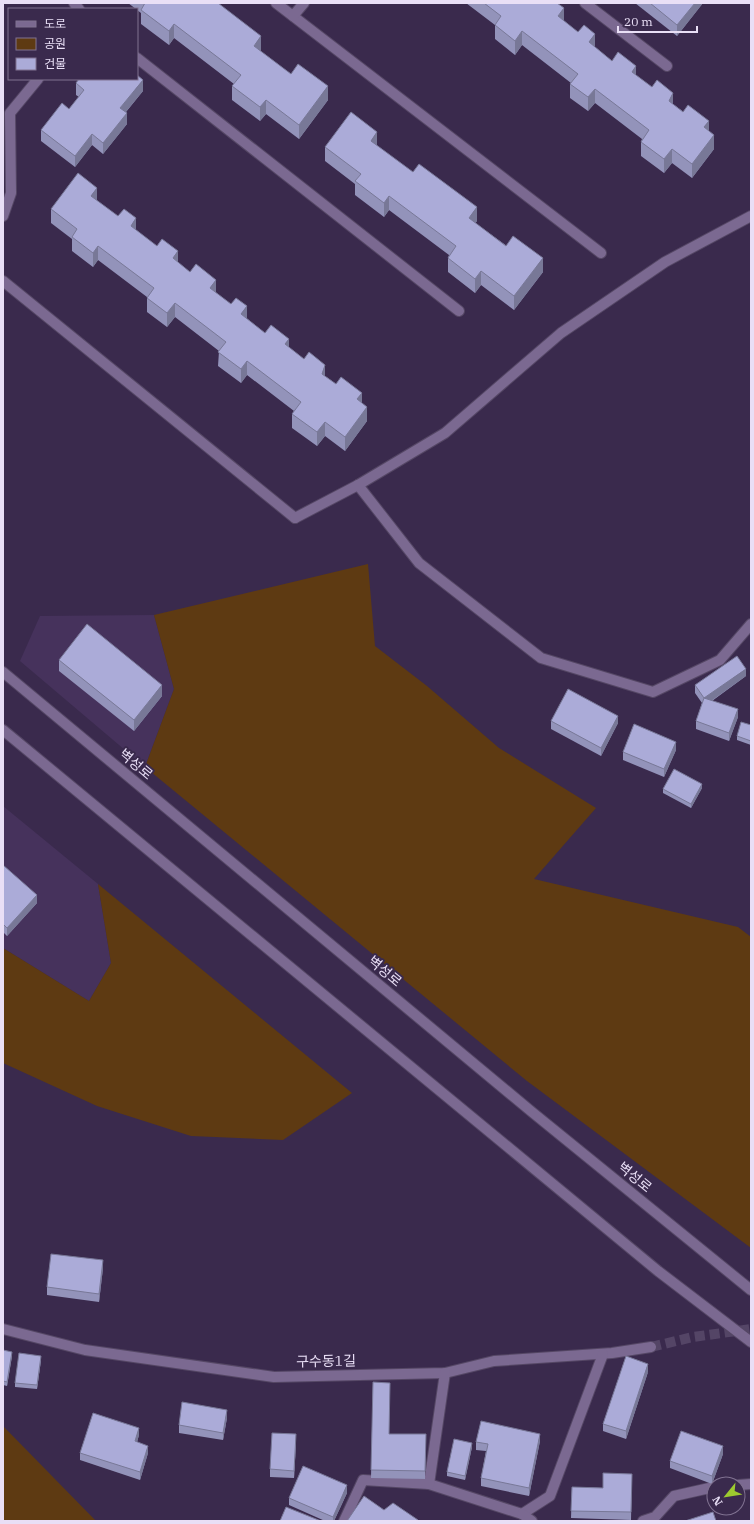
<svg xmlns="http://www.w3.org/2000/svg" width="754" height="1524" font-family="'IBM Plex Serif','Noto Sans KR',serif">
<style>
.built{fill:#46325c}
.green{fill:#5e3a12}
.lines{fill:none;stroke-linecap:round;stroke-linejoin:round}
.minor-tunnel{stroke:#544566;stroke-width:10;stroke-dasharray:10 5;stroke-linecap:butt}
.service-casing{stroke:#554765;stroke-width:12}
.minor-casing{stroke:#554765;stroke-width:12}
.secondary-casing{stroke:#554765;stroke-width:12}
.service{stroke:#7b6991;stroke-width:10}
.minor{stroke:#7b6991;stroke-width:10}
.secondary{stroke:#7b6991;stroke-width:10}
.wall{fill:#9393ba}
.shaded-wall{fill:#787897}
.building{fill:#ababd8;stroke:#787897}
.labels{text-anchor:middle;stroke-width:4;stroke-linejoin:round;paint-order:stroke}
.street-label{font-size:14px;fill:#e9dff6;stroke:#3a2a4d}
</style>
<rect width="100%" height="100%" fill="#3a2a4d"/>
<g class="built">
<polygon points="154,615 174,689 145,767 20,661 40,616"/>
<polygon points="3,806 98,884 111,963 89,1001 3,948"/>
</g>
<g class="green">
<polygon points="368,564 375,646 427,686 499,748 596,808 534,879 738,927 751,937 751,1248 527,1081 145,767 174,689 154,615"/>
<polygon points="98,884 352,1093 283,1140 191,1136 97,1106 3,1063 3,948 89,1001 111,963"/>
<polygon points="3,1426 96,1521 3,1521"/>
</g>
<g class="lines">
<polyline class="minor-tunnel" points="651,1347 693,1337 751,1329"/>
<defs>
<g id="service">
<polyline points="74,3 79,9"/>
<polyline points="276,3 601,253"/>
<polyline points="585,3 667,66"/>
<polyline points="137,58 459,311"/>
<polyline points="3,216 11,193 10,113 38,79"/>
<polyline points="3,281 295,518"/>
</g>
<g id="minor">
<polyline points="293,16 304,3"/>
<polyline points="358,485 419,563 541,658 653,692 720,660 751,624"/>
<polyline points="295,518 358,485 445,433 561,333 665,262 751,216"/>
<polyline points="3,1329 85,1350 274,1377 445,1373 494,1361 612,1353 651,1347"/>
<polyline points="429,1484 522,1514 550,1496 603,1354"/>
<polyline points="738,1485 751,1484"/>
<polyline points="522,1514 532,1521"/>
<polyline points="344,1521 363,1480 429,1484 445,1373"/>
<polyline points="643,1521 655,1517 674,1496 714,1487"/>
</g>
<g id="secondary">
<polyline points="3,672 532,1112 751,1290"/>
<polyline points="3,730 658,1271 751,1342"/>
</g>
</defs>
<use href="#service" class="service-casing"/>
<use href="#minor" class="minor-casing"/>
<use href="#secondary" class="secondary-casing"/>
<use href="#service" class="service"/>
<use href="#minor" class="minor"/>
<use href="#secondary" class="secondary"/>
</g>
<g class="wall">
<polygon points="128,3 218,3 261,50 260,51 291,74 328,100 299,139 266,114 260,121 232,100 232,86 234,84 174,38 169,45 141,24 141,13 137,10 137,9 136,9"/>
<polygon points="466,3 557,3 564,21 595,47 612,61 636,76 673,104 709,131 714,149 692,178 672,163 664,173 641,156 641,142 642,139 595,103 588,111 570,98 570,84 571,83 522,45 515,55 495,39 495,25"/>
<polygon points="635,3 703,3 677,36"/>
<polygon points="76,83 143,91 126,112 127,124 103,154 92,145 75,167 41,141 41,130 69,109 79,97 76,95"/>
<polygon points="377,146 477,221 475,223 543,272 514,310 481,285 475,293 448,272 448,258 449,255 389,210 384,217 355,195 355,184 325,161 325,147"/>
<polygon points="97,201 136,230 265,333 289,348 325,376 362,403 367,421 345,451 325,436 317,446 292,428 292,414 294,411 247,375 241,383 218,366 219,351 175,317 167,327 147,312 147,297 98,260 93,267 72,251 72,239 51,223 51,209"/>
<polygon points="59,660 162,696 134,731 59,671"/>
<polygon points="746,676 712,701 738,717 729,741 696,729 696,721 702,703 695,693 695,685"/>
<polygon points="551,721 618,723 601,756 551,729"/>
<polygon points="751,725 751,745 737,740 737,736"/>
<polygon points="676,750 664,777 623,760 623,752"/>
<polygon points="702,788 691,808 663,793 663,789"/>
<polygon points="3,865 37,903 7,936 3,932"/>
<polygon points="103,1268 99,1302 47,1295 47,1287"/>
<polygon points="3,1350 12,1356 7,1386 3,1385"/>
<polygon points="41,1360 37,1389 15,1387 15,1383"/>
<polygon points="648,1372 626,1439 603,1431 603,1424"/>
<polygon points="373,1382 389,1434 426,1434 425,1479 371,1478"/>
<polygon points="227,1418 223,1440 179,1433 179,1425"/>
<polygon points="139,1435 137,1442 148,1453 140,1480 80,1460 80,1453"/>
<polygon points="540,1441 529,1496 481,1486 481,1478 486,1451 476,1450 476,1442"/>
<polygon points="296,1442 294,1478 270,1477 270,1469"/>
<polygon points="472,1447 465,1480 447,1476 447,1472"/>
<polygon points="723,1454 712,1484 670,1468 670,1461"/>
<polygon points="632,1474 631,1520 571,1518 572,1487 603,1488"/>
<polygon points="347,1493 334,1521 325,1521 289,1505 289,1498"/>
</g>
<g class="shaded-wall">
<polygon points="695,3 703,3 677,36 677,25"/>
<polygon points="564,8 564,22 558,16"/>
<polygon points="174,24 174,38 169,45 169,31"/>
<polygon points="522,31 522,45 515,55 515,41"/>
<polygon points="595,34 595,48 589,42"/>
<polygon points="261,36 261,50 254,60 254,46"/>
<polygon points="636,66 636,80 632,72"/>
<polygon points="143,80 143,91 120,119 120,108"/>
<polygon points="328,86 328,100 299,139 299,125"/>
<polygon points="595,89 595,103 588,111 588,97"/>
<polygon points="673,93 673,107 669,101"/>
<polygon points="266,100 266,114 260,121 260,107"/>
<polygon points="127,113 127,124 103,154 103,143"/>
<polygon points="709,121 709,135 704,127"/>
<polygon points="377,132 377,146 371,141"/>
<polygon points="92,134 92,145 75,167 75,156"/>
<polygon points="714,135 714,149 692,178 692,164"/>
<polygon points="672,149 672,163 664,173 664,159"/>
<polygon points="97,188 97,202 91,196"/>
<polygon points="389,196 389,210 384,217 384,203"/>
<polygon points="477,207 477,221 469,232 469,218"/>
<polygon points="136,218 136,232 131,226"/>
<polygon points="98,246 98,260 93,267 93,253"/>
<polygon points="178,251 178,265 173,258"/>
<polygon points="543,258 543,272 514,310 514,296"/>
<polygon points="481,271 481,285 475,293 475,279"/>
<polygon points="216,280 216,294 210,288"/>
<polygon points="175,303 175,317 167,327 167,313"/>
<polygon points="247,306 247,320 241,314"/>
<polygon points="289,339 289,353 285,344"/>
<polygon points="247,361 247,375 241,383 241,369"/>
<polygon points="325,365 325,379 322,374"/>
<polygon points="362,393 362,407 357,399"/>
<polygon points="367,407 367,421 345,451 345,437"/>
<polygon points="325,422 325,436 317,446 317,432"/>
<polygon points="746,669 746,676 704,706 704,698"/>
<polygon points="162,685 162,696 134,731 134,720"/>
<polygon points="738,709 738,717 729,741 729,733"/>
<polygon points="618,716 618,723 601,756 601,748"/>
<polygon points="676,742 676,750 664,777 664,769"/>
<polygon points="702,784 702,788 691,808 691,804"/>
<polygon points="37,895 37,903 7,936 7,928"/>
<polygon points="103,1260 103,1268 99,1302 99,1294"/>
<polygon points="12,1352 12,1356 7,1386 7,1382"/>
<polygon points="41,1356 41,1360 37,1389 37,1385"/>
<polygon points="648,1364 648,1372 626,1439 626,1431"/>
<polygon points="227,1410 227,1418 223,1440 223,1433"/>
<polygon points="139,1428 139,1435 135,1449 135,1441"/>
<polygon points="296,1434 296,1442 294,1478 294,1471"/>
<polygon points="540,1434 540,1441 529,1496 529,1488"/>
<polygon points="472,1443 472,1447 465,1480 465,1476"/>
<polygon points="148,1446 148,1453 140,1480 140,1472"/>
<polygon points="723,1446 723,1454 712,1484 712,1476"/>
<polygon points="347,1485 347,1493 334,1521 333,1521 333,1517"/>
</g>
<g class="building">
<polygon points="145,3 218,3 261,36 254,46 291,74 298,64 328,86 299,125 266,100 260,107 232,86 241,75 174,24 169,31 141,10"/>
<polygon points="484,3 557,3 564,8 558,16 578,32 584,25 595,34 589,42 612,61 618,52 636,66 632,72 652,87 657,80 673,93 669,101 683,112 688,105 709,121 704,127 714,135 692,164 672,149 664,159 641,142 649,130 595,89 588,97 570,84 578,74 522,31 515,41 495,25 501,16"/>
<polygon points="650,3 695,3 677,25"/>
<polygon points="137,75 143,80 120,108 127,113 103,143 92,134 75,156 41,130 62,103 69,109 84,90 76,83 79,79 137,79"/>
<polygon points="351,112 377,132 371,141 413,172 419,164 477,207 469,218 506,246 513,236 543,258 514,296 481,271 475,279 448,258 456,246 389,196 384,203 355,181 361,174 325,147"/>
<polygon points="78,173 97,188 91,196 118,216 124,209 136,218 131,226 157,246 162,239 178,251 173,258 190,272 196,264 216,280 210,288 231,304 236,298 247,306 241,314 265,333 271,325 289,339 285,344 304,359 309,352 325,365 322,374 336,384 341,377 362,393 357,399 367,407 345,437 325,422 317,432 292,414 301,402 247,361 241,369 218,352 226,342 175,303 167,313 147,298 154,288 98,246 93,253 72,237 77,229 51,209"/>
<polygon points="87,624 162,685 134,720 59,660"/>
<polygon points="737,656 746,669 704,698 738,709 729,733 696,721 704,698 695,685"/>
<polygon points="568,689 618,716 601,748 551,721"/>
<polygon points="741,722 751,725 751,741 737,736"/>
<polygon points="634,724 676,742 664,769 623,752"/>
<polygon points="674,769 702,784 691,804 663,789"/>
<polygon points="3,865 37,895 7,928 3,924"/>
<polygon points="51,1254 103,1260 99,1294 47,1287"/>
<polygon points="3,1350 12,1352 7,1382 3,1381"/>
<polygon points="19,1353 41,1356 37,1385 15,1383"/>
<polygon points="626,1356 648,1364 626,1431 603,1424"/>
<polygon points="373,1382 390,1383 389,1434 426,1434 425,1471 371,1470"/>
<polygon points="182,1402 227,1410 223,1433 179,1425"/>
<polygon points="93,1413 139,1428 135,1441 148,1446 140,1472 80,1453"/>
<polygon points="481,1421 540,1434 529,1488 481,1478 488,1444 476,1442"/>
<polygon points="681,1431 723,1446 712,1476 670,1461"/>
<polygon points="272,1433 296,1434 294,1471 270,1469"/>
<polygon points="454,1439 472,1443 465,1476 447,1472"/>
<polygon points="303,1466 347,1485 333,1517 289,1498"/>
<polygon points="603,1473 632,1474 631,1512 571,1511 572,1487 603,1488"/>
<polygon points="364,1496 384,1510 393,1503 418,1520 418,1521 347,1521"/>
<polygon points="286,1507 321,1521 280,1521"/>
<polygon points="713,1512 716,1521 685,1521"/>
</g>
<g class="labels">
<g class="street-label">
<text transform="translate(136 764) rotate(40)" y="5">벽성로</text>
<text transform="translate(385 971) rotate(40)" y="5">벽성로</text>
<text transform="translate(635 1177) rotate(39)" y="5">벽성로</text>
<text transform="translate(326 1361) rotate(-1)" y="5">구수동1길</text>
</g>
</g>
<rect width="754" height="1524" fill="none" stroke="#e9dff6" stroke-width="8"/>
<rect x="8" y="8" width="130" height="72" fill="#3a2a4d" stroke="#807291"/>
<rect x="16" y="21" width="20" height="6" fill="#7b6991" stroke="#807291"/>
<text x="44" y="28" font-size="12" fill="#e9dff6">도로</text>
<rect x="16" y="38" width="20" height="12" fill="#5e3a12" stroke="#807291"/>
<text x="44" y="48" font-size="12" fill="#e9dff6">공원</text>
<rect x="16" y="58" width="20" height="12" fill="#ababd8" stroke="#807291"/>
<text x="44" y="68" font-size="12" fill="#e9dff6">건물</text>
<g transform="translate(726 1496) rotate(240)"><circle r="19" fill="#3a2a4d" stroke="#807291"/>
<path d="M0-3L7 15L0 10L-7 15Z" fill="#9dca2f"/>
<text y="-6" font-size="11" font-weight="bold" text-anchor="middle" fill="#e9dff6">N</text>
</g>
<path d="M618 26v6h79v-6" fill="none" stroke="#e9dff6" stroke-width="2"/>
<text x="624" y="26" font-size="12" fill="#e9dff6" stroke="#3a2a4d" stroke-width="3" paint-order="stroke">20 m</text>
</svg>
